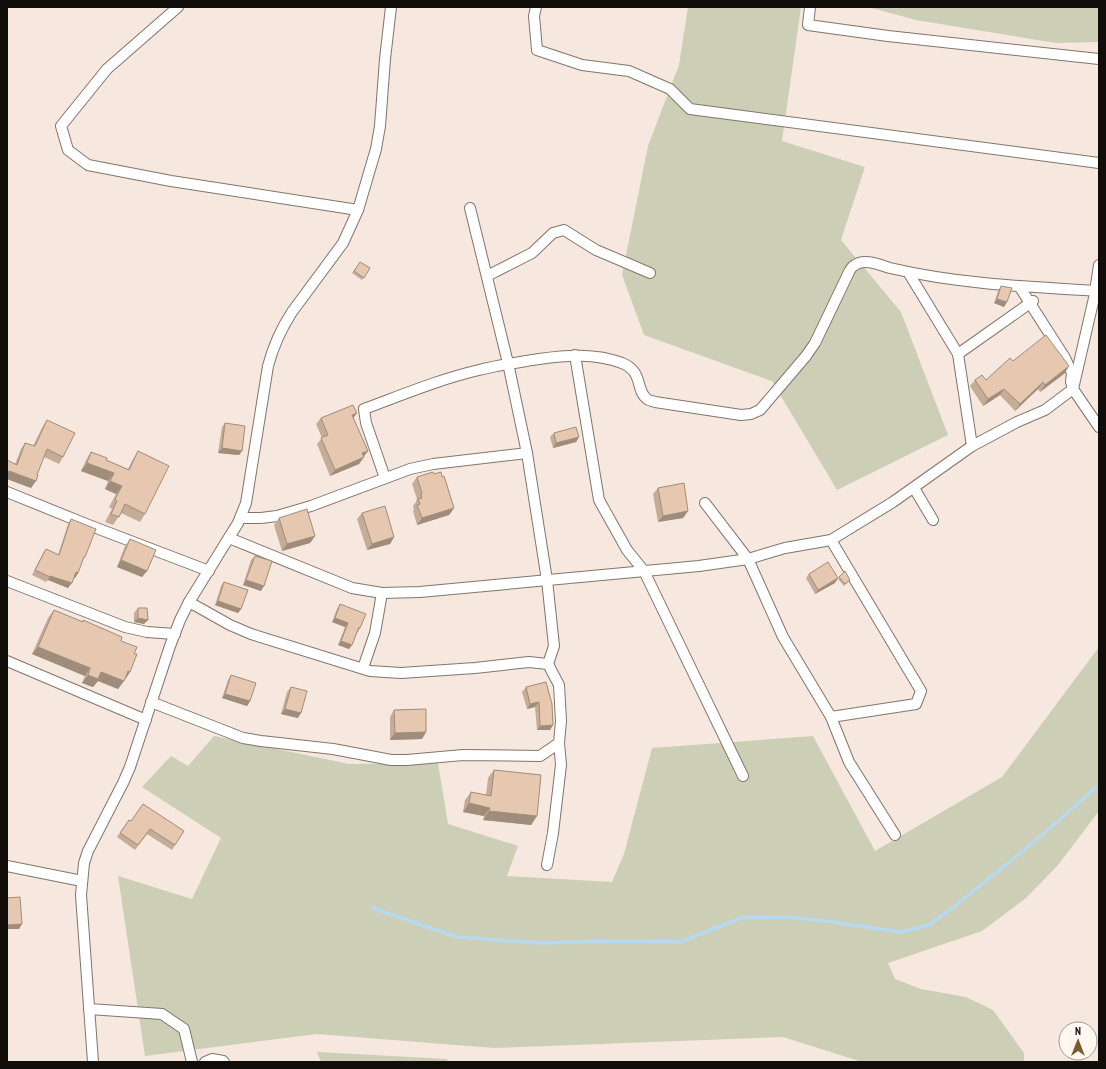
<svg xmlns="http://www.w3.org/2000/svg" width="1106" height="1069" font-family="'PT Sans Narrow',sans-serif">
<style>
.green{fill:#ccceb6}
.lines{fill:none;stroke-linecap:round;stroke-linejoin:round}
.stream{stroke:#b6d9ed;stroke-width:3.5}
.minor-casing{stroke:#81756c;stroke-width:12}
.minor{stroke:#fff;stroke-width:10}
.wall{fill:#c5ac96}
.shaded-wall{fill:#a08c7a}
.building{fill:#e5c8af;stroke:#a08c7a}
</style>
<rect width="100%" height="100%" fill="#f6e8de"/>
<g class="green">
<polygon points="688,7 801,7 782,141 865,167 841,240 901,312 948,435 837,490 772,381 644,335 622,275 648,146 679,65"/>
<polygon points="868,7 1099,7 1099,42 1056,43 916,20"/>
<polygon points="1099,647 1099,811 1058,865 1026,898 982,931 888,963 895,979 921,989 966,997 993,1010 1024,1053 1024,1062 862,1062 783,1037 494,1048 317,1034 145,1056 118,876 192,899 221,838 142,787 171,756 188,766 214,736 349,764 438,763 448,824 518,846 507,876 612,882 624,854 652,748 813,736 875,851 1002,777"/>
<polygon points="317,1052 447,1059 448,1062 321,1062"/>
</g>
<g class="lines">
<polyline class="stream" points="372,908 457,937 541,943 624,941 680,942 741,918 785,917 826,921 901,932 929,925 955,906 1035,841 1099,785"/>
<defs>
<g id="minor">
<polyline points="178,7 107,69 61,126 68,150 88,165 171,181 358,210"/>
<polyline points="536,7 534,16 537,50 582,65 629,71 670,89 690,109 1099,163"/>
<polyline points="810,7 808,25 888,36 1099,59"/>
<polyline points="1099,265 1094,298 1073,389 1099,427"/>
<polyline points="908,272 958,354"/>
<polyline points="487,276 532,253 553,233 564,230 596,250 650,273"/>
<polyline points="575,355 599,500 627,550 644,571 743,776"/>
<polyline points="972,446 958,354 1033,301"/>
<path d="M 385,478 L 366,423 L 364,409 C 402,395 440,379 479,370 C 499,365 519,362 539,359 C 567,355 595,353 622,363 C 644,372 635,390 647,399 C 649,401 653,401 655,402 L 741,415 L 751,414 L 760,410 L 806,356 L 815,343 L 849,272 C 850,270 852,266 855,265 C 864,258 880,265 890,268 C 958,284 1029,287 1099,291"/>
<polyline points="914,488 933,520"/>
<polyline points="7,492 86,524 209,571"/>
<polyline points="705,503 748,559 783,637 831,717 916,704 921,691 831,540"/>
<polyline points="240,518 261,518 277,516 311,506 410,469 433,464 527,453"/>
<polyline points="229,538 352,588 382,593 420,592 699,566 748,559 785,548 831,540 893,502 972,446 1017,422 1045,410 1073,389 1071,382 1072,373 1065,358 1019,286"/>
<polyline points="7,581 125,627 147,632 175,634"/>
<polyline points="189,602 230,625 251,634 370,671 401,673 475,668 529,662 548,664 554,646 547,580 527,453 508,363 470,208"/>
<polyline points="7,661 146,720"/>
<polyline points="363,668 375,633 382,593"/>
<polyline points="151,702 243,738 261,741 333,749 391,760 407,760 463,755 540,756 559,743 561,721 559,685 548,664"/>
<polyline points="831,717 849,762 895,835"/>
<polyline points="547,865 553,833 561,765 559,743"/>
<polyline points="7,866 82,881"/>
<polyline points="89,1009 162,1014 184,1029 192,1062"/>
<path d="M 93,1062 L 81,895 L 84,863 L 88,851 L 123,783 L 130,767 L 170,646 L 180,620 L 189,602 L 238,523 L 246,503 L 268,366 C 273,347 281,329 292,312 L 343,243 L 358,210 L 376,149 L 380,126 L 385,59 L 391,7"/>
<polyline points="205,1062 212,1059 223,1061 224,1062"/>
</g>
</defs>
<use href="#minor" class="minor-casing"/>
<use href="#minor" class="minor"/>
</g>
<g class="wall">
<polygon points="360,262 370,268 362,280 352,273"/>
<polygon points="1001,286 1004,307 994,303 998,291"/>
<polygon points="1013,361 1065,373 1040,392 1038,389 1015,411 1000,395 983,406 970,386 975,380 986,380"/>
<polygon points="321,418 353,418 368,451 359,464 330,476 317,444 322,438 316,424"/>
<polygon points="47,420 63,457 59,464 44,457 31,488 7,479 7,460 15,464 21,449 25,443 33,446 43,426"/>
<polygon points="225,423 242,451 239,455 218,453 222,427"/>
<polygon points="554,433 579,437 576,442 553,448 550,437"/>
<polygon points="138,451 145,514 140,522 121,513 113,525 105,522 112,509 109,507 116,494 105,489 108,481 81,471 86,460 91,452 106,460 128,469 133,459"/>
<polygon points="434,474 454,508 449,515 417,525 413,511 414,509 413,506 416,502 416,501 417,499 412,484 417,477"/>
<polygon points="658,488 688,511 683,518 658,522 653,494"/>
<polygon points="362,513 394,537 390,544 367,550 357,519"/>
<polygon points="279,518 315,536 310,543 282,551 274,525"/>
<polygon points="71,519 82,561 78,573 75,578 74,577 68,588 48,580 46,582 32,575 43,553 46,549 58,555 68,524"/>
<polygon points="130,539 147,571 142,577 117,567 125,546"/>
<polygon points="255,556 261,591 243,585 251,560"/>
<polygon points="809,574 838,578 835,583 815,594 806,578"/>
<polygon points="839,577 848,582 844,586 838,579"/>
<polygon points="224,582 241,609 238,613 215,605 221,586"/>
<polygon points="340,604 360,628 358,632 357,632 352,645 349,649 338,645 345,627 332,622 337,609"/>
<polygon points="138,608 144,624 134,622 134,613"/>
<polygon points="54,610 82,622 83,620 121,641 124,680 118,689 98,681 93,687 82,683 85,676 32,654 48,618"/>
<polygon points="231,675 250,701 247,706 222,698 228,680"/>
<polygon points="546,682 553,725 550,730 537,730 535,707 527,709 522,692 526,687"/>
<polygon points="291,687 298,718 281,714 287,692"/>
<polygon points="394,710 426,732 422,739 390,740 390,717"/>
<polygon points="494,770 537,816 531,825 483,820 484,816 463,812 465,800 471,792 486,795 488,778"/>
<polygon points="129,820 131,821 184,831 172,850 147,834 135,850 117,837"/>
</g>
<g class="shaded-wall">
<polygon points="997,299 1007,302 1004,307 994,303"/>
<polygon points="1069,366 1065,373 1040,392 1045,385"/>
<polygon points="1043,382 1038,389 1015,411 1020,404"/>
<polygon points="1004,389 1000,395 983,406 988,399"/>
<polygon points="357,413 352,420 352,415"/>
<polygon points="579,437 576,442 553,448 556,443"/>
<polygon points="222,448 242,451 239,455 218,453"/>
<polygon points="368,451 363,457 362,453"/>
<polygon points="364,457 359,464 330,476 335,470"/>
<polygon points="87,463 114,473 108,481 81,471"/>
<polygon points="9,471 36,481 31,488 7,479 7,475"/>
<polygon points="110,481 122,486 116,494 105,489"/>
<polygon points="454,508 449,515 417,525 422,518"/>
<polygon points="688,511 683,518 658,522 663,516"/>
<polygon points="315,536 310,543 282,551 287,544"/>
<polygon points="394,537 390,544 367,550 372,544"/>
<polygon points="121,560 147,571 142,577 117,567"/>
<polygon points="76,572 78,573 75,578 73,577"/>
<polygon points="50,576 72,583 68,588 48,580"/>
<polygon points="838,578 835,583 815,594 818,590"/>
<polygon points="246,580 264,586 261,591 243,585"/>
<polygon points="218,601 241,609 238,613 215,605"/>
<polygon points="138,618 148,620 144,624 134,622"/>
<polygon points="335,618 348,623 345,627 332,622"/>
<polygon points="341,641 352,645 349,649 338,645"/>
<polygon points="38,647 90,668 85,676 32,654"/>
<polygon points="128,671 130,672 125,680"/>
<polygon points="101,672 124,681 118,689 98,681 93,687 82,683 88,675"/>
<polygon points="225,694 250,701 247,706 222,698"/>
<polygon points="539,702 535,707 527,709 530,704"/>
<polygon points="285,709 301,713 298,718 281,714"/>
<polygon points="553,725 550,730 537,730 540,726"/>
<polygon points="426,732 422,739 390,740 395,733"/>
<polygon points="469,803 490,808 484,816 463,812"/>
<polygon points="489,811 537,816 531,825 483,820"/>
<polygon points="22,924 19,929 7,929 7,925"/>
</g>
<g class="building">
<polygon points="360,262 370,268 364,278 354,271"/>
<polygon points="1001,286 1012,288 1007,302 997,299"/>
<polygon points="1046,335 1069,366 1045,385 1043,382 1020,404 1004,389 988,399 975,380 982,375 986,380 1010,358 1013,361"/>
<polygon points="353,405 357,413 352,415 368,451 362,453 364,457 335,470 321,438 328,435 321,418"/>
<polygon points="47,420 75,433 63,457 47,449 37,475 38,475 36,481 9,471 8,473 7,473 7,460 17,465 25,443 35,446"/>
<polygon points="225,423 245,426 242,451 222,448"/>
<polygon points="576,427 579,437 556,443 554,433"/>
<polygon points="138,451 169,466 145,514 125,504 119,517 111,514 117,501 115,499 122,486 110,481 114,473 87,463 91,452 107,458 106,460 129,470"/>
<polygon points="433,472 434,474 441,472 442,477 444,476 454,508 422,518 417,505 420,504 418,499 422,498 421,494 422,493 417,477"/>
<polygon points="684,483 688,511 663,516 658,488"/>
<polygon points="385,506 394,537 372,544 362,513"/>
<polygon points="307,509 315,536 287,544 279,518"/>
<polygon points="71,519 96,529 85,557 84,557 78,573 76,572 72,583 50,576 50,577 35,570 46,549 59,555"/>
<polygon points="130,539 156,550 147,571 121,560"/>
<polygon points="255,556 272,561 264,586 246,580"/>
<polygon points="828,562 838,578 818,590 809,574"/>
<polygon points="845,571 850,580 845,584 839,577"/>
<polygon points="224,582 248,590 241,609 218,601"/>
<polygon points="340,604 366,614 360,628 359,627 352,645 341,641 348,623 335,618"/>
<polygon points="138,608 147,608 148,620 138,618"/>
<polygon points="54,610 83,622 83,620 122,637 121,641 137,647 134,654 137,654 130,672 128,671 124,681 101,672 98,679 88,675 90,668 38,647"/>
<polygon points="231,675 256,683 250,701 225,694"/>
<polygon points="546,682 552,704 553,725 540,726 539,702 530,704 526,687"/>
<polygon points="291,687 307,691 301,713 285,709"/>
<polygon points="426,709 426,732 395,733 394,710"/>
<polygon points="494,770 541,775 537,816 489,811 490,808 469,803 471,792 491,796"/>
<polygon points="143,804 184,831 175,845 150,829 138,845 120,833 129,820 131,821"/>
<polygon points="20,897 22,924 7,925 7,898"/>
</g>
<rect width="1106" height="1069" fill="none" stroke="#110d0a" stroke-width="16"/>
<g transform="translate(1078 1041)"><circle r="19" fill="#fff7f0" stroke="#a09994"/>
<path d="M0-3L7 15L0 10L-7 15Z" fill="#775d2e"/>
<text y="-6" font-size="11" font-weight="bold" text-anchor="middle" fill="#110d0a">N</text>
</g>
</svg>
